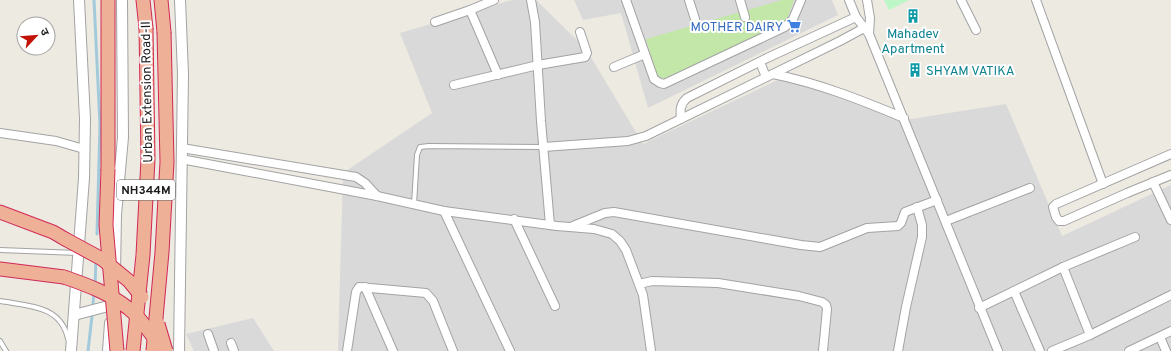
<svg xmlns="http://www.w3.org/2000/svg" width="1171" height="351" font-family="Overpass,'Noto Sans Devanagari',sans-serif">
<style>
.residential{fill:#dad9d9}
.grass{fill:#c2e7a8}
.park{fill:#bef7c7}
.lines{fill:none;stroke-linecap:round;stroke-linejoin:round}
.stream{stroke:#a3cada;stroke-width:3}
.service-casing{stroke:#a3a3a3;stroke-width:6}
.minor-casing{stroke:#a3a3a3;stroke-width:10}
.tertiary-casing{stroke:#a3a3a3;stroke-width:12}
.trunk-casing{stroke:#d12856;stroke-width:15}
.service{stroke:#fff;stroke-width:4}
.minor{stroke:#fff;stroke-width:8}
.tertiary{stroke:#fff;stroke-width:10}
.trunk{stroke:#eeb198;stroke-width:13}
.trunk-bridge-casing{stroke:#d12856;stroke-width:15;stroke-linecap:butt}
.trunk-bridge{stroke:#eeb198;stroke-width:13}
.labels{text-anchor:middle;stroke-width:4;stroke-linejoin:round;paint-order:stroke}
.shield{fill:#fff;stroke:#606060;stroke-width:1}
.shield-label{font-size:12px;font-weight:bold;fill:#1c1c1c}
.shop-label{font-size:13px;fill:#366cbe;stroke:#fff;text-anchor:end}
.culture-label{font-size:13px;fill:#0d838f;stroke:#fff}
.street-label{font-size:13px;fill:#1c1c1c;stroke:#fff}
</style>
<rect width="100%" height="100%" fill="#edeae2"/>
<g class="residential">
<polygon points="512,0 536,0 586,49 643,144 786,76 905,120 1006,104 1062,236 1171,185 1171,351 338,351 343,173 432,113 400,33"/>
<polygon points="574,0 832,0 838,15 648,108 621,13 583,20"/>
<polygon points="253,318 274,351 194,351 186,334"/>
</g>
<polygon class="grass" points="782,0 794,0 786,22 666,79 661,78 657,75 646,39"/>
<polygon class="park" points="884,0 909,0 889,10"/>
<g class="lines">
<g class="stream">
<polyline points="94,0 100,125 97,234"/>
<polyline points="95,285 96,260"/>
<polyline points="93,304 94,292"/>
<polyline points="88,351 92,316"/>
</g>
<defs>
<g id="service">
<polyline points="414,204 417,155 420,147 429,146 543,147"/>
<polyline points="0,250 78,253"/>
<path d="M 0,301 C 28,306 61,305 68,339"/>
<polyline points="0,341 6,351"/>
</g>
<g id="minor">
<polyline points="494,0 470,10 498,75"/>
<polyline points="531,0 535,22 541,121 550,225"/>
<polyline points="626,0 654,79 660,83 664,84 785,27 793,19 801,0"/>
<polyline points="689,0 695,19"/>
<polyline points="740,0 745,17"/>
<polyline points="849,0 856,17 869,34 998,351"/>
<polyline points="867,0 870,18 869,34"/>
<polyline points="961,0 976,30"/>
<polyline points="1036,0 1103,184"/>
<polyline points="435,22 470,10"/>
<polyline points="760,62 766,77"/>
<polyline points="614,67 645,54"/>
<path d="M 773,74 C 818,83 861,100 904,118"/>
<polyline points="454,85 538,65 585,57 587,53 580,32"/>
<path d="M 681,119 C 680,110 680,104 687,98 L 767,58 L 856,17"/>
<polyline points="0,133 56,141 84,149"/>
<polyline points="543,147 628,141 646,136 840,41 864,28"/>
<polyline points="182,148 356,177 365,183 377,196"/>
<polyline points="1171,154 1056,204 1053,207 1056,217 1059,221 1064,221 1127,193 1171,175"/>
<polyline points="181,159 377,196 444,211 557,226 594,229 612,234 620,241 626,250 643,295 651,351"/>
<polyline points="1153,182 1171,220"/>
<polyline points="444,211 510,351"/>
<polyline points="514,219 555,306"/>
<polyline points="946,221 1030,188"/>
<polyline points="573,226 605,213 614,212 801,245 820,247 867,228 898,226 901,223 905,212 937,200"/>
<polyline points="1063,267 1090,335"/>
<polyline points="639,284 652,281 718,283 799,296 822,302 826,305 827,309 823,351"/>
<polyline points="365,287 393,351"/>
<polyline points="1014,291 1040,351"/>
<polyline points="979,308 1063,267 1135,237"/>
<polyline points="208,334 214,351"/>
<polyline points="1160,337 1166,351"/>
<polyline points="231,343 234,351"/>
<polyline points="347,351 356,292 359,287 426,293 433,301 453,351"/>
<polyline points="898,351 906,307 922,237 922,225 917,207"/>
<polyline points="1052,351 1090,335 1171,295"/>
<polyline points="1129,351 1171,331"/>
</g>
<g id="tertiary">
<polyline points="115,271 116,215 123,137 122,0"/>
<polyline points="74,315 112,305"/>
<polyline points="71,351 84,178 85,119 79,0"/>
<polyline points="108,351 110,323"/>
<polyline points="179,351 183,74 180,0"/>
</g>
<g id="trunk">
<polyline points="143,0 146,28"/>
<polyline points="161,0 164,32"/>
<polyline points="108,169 108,0"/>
<polyline points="0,212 53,232 65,239"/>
<polyline points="0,269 64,277"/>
</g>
</defs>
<use href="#service" class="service-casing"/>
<use href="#minor" class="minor-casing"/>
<use href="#tertiary" class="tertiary-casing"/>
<use href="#trunk" class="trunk-casing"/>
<use href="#service" class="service"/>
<use href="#minor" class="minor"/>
<use href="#tertiary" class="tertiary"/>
<use href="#trunk" class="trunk"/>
<defs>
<g id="trunk-bridge">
<polyline points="108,169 106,225 117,351"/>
<polyline points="65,239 102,259 129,281 142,297"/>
<path d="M 64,277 C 87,285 109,293 128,308 C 140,317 148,330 157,342"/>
<polyline points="158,324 166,351"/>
<polyline points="133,351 143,255 148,159 146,28"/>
<polyline points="153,351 162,252 167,162 164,32"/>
</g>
</defs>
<use href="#trunk-bridge" class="trunk-bridge-casing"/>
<use href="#trunk-bridge" class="trunk-bridge"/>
</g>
<defs>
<symbol id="building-bare" viewBox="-9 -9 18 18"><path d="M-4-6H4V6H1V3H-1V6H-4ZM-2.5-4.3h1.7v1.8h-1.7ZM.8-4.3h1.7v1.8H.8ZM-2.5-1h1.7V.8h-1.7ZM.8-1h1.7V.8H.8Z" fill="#0f9aa8" stroke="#fff" stroke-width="2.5" paint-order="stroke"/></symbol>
<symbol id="supermarket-bare" viewBox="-9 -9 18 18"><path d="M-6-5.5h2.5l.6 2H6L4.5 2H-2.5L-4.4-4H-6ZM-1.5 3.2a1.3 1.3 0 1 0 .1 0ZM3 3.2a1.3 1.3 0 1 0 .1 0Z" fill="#3f7fe0" stroke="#fff" stroke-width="2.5" paint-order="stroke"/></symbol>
</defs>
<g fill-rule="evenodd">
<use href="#building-bare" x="903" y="6" width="20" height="20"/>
<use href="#supermarket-bare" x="784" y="16" width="20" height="20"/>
<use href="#building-bare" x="905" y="60" width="20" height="20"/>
</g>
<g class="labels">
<rect class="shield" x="117" y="180" width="58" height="20" rx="3"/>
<g class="shield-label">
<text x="146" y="194">NH344M</text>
</g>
<g class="shop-label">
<text x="783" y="31">MOTHER DAIRY</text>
</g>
<g class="culture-label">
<text x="913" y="38">Mahadev<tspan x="913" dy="15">Apartment</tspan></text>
<text x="926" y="75" text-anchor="start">SHYAM VATIKA</text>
</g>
<g class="street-label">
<text transform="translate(146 92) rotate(-91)" y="5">Urban Extension Road-II</text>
</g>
</g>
<g transform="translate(36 36) rotate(64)"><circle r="19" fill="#ffffff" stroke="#a4a4a4"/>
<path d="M0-3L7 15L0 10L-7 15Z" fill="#c21306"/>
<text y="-6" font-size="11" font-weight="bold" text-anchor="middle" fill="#1c1c1c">उ</text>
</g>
</svg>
